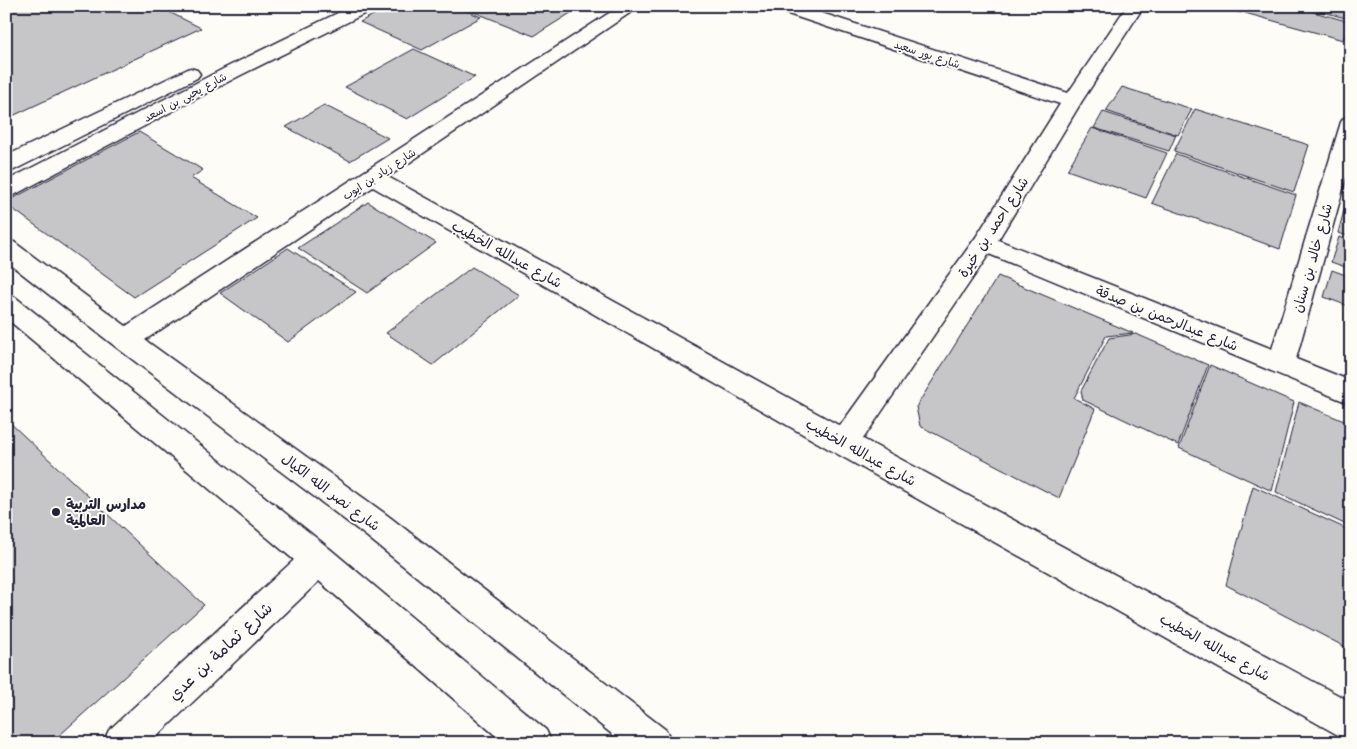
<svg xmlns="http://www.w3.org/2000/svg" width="1357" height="749" font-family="Kalam,'Playpen Sans Arabic',sans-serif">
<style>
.building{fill:#c6c6c8;stroke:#22223b}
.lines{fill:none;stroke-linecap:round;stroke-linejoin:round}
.minor-casing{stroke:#22223b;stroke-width:3}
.minor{fill:#fdfcf7;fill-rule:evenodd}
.poi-dot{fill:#22223b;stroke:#fdfcf7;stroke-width:2}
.labels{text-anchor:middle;stroke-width:4;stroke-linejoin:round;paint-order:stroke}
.far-street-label{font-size:11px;fill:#22223b;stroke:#fdfcf7}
.street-label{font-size:14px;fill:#22223b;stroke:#fdfcf7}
.poi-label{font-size:14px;font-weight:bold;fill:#22223b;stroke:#fdfcf7;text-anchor:start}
.near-street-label{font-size:16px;fill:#22223b;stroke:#fdfcf7}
</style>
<rect width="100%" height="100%" fill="#fdfcf7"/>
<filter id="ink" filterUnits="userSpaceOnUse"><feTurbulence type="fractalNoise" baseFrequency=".02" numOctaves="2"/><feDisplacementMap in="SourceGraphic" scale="10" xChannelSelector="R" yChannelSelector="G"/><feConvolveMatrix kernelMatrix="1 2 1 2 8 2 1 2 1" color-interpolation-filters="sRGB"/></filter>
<g filter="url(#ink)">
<g class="building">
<polygon points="6,6 157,6 201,28 6,119"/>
<polygon points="390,6 455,6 481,17 422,50 360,22"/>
<polygon points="459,6 582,6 534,36"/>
<polygon points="1217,6 1245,6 1241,13"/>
<polygon points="1249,6 1292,6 1350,22 1343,40 1245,13"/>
<polygon points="1301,6 1351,6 1351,13 1349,19"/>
<polygon points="414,49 475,77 407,119 345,87"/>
<polygon points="1122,87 1192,109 1178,135 1106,111"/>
<polygon points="324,105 388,138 350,161 286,127"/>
<polygon points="1195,109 1309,145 1294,192 1174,151"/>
<polygon points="1103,112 1176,135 1169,151 1094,128"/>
<polygon points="1092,128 1167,153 1146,198 1067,170"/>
<polygon points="139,132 203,170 191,178 257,218 134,297 6,204 6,202"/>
<polygon points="1176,154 1296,195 1280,249 1152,203"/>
<polygon points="1351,184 1351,237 1338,233"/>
<polygon points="368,202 436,243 367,293 298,248"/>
<polygon points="1339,237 1351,242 1351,269 1331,262"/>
<polygon points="288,248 356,292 288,342 220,293"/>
<polygon points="472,267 519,295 433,365 386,333"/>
<polygon points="1332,270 1351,277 1351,307 1324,297"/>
<polygon points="998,276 1133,333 1106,336 1074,398 1095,409 1059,498 920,426 916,407"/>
<polygon points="1136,334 1208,365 1178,445 1083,400 1081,391 1109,338"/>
<polygon points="1210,365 1294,402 1272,491 1179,448"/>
<polygon points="1299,402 1351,424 1351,527 1276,492"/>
<polygon points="6,419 204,605 51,743 6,743"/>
<polygon points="1253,486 1351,531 1351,650 1226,585"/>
</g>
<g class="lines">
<defs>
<g id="minor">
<polygon points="352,6 374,6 372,10 239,76 14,195 6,197 6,181 225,68"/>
<polygon points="620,6 640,6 388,177 840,426 976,237 1060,104 776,10 774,6 800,6 1068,93 1127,6 1144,6 1082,101 998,240 1272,349 1341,122 1344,118 1351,116 1351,160 1296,359 1351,381 1351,404 989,254 863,439 1351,702 1351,741 1338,735 834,452 373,187 145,340 387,515 666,730 672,743 623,743 365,535 116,347 6,261 6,240 14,242 126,326"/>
<polygon points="190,68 197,70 200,74 197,78 14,170 6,172 6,156"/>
<polygon points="6,295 15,297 330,549 546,730 552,743 504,743 319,581 150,743 103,743 109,730 294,560 6,318"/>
</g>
</defs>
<use href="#minor" class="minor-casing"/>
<use href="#minor" class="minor"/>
</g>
</g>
<circle class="poi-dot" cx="56" cy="512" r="5"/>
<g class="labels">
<g class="far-street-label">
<text transform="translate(927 54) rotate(18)" y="4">شارع بور سعيد</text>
<text transform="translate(185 97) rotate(-28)" y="4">شارع يحيى بن اسعد</text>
<text transform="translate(379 174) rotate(-33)" y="4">شارع زياد بن ايوب</text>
</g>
<g class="street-label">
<text transform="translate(993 227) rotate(-57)" y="5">شارع احمد بن خيرة</text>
<text transform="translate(507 254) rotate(29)" y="5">شارع عبدالله الخطيب</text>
<text transform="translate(1312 258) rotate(-74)" y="5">شارع خالد بن سنان</text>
<text transform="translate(1167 318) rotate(22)" y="5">شارع عبدالرحمن بن صدقة</text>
<text transform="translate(861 452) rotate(29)" y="5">شارع عبدالله الخطيب</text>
<text transform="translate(331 492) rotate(37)" y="5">شارع نصر الله الكيال</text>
<text transform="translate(1215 647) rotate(29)" y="5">شارع عبدالله الخطيب</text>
</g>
<g class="poi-label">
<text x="66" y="509">مدارس التربية<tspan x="66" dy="16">العالمية</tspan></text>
</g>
<g class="near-street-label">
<text transform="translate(220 651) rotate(-43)" y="6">شارع ثمامة بن عدي</text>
</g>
</g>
<rect width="1357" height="749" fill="none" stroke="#fdfcf7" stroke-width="25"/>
<rect x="12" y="12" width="1332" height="724" fill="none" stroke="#22223b" stroke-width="2" filter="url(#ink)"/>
</svg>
